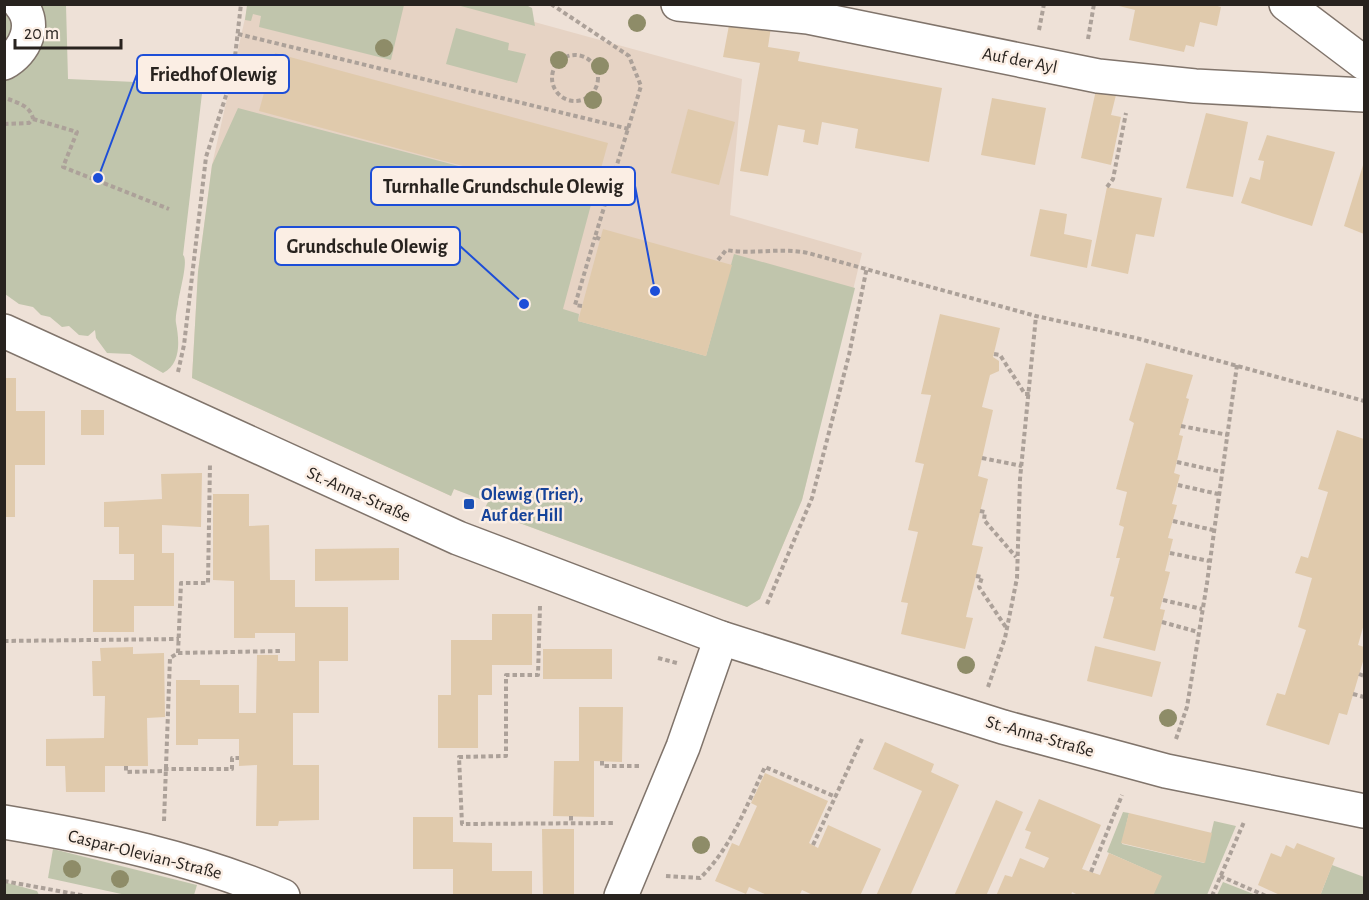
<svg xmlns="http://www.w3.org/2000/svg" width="1369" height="900" font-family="'Alegreya Sans',sans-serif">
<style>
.built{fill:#e6d3c4}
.green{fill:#c0c5ac}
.building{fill:#e0caac}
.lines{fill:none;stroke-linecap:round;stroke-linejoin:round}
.minor-casing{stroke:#80746b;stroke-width:36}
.path{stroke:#aca199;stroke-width:4;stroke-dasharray:4.5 3;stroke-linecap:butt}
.minor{stroke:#fff;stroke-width:33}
.tree{fill:#8e8c68}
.transit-dot{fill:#1a4fb4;stroke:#fbeee4;stroke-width:2}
.labels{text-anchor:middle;stroke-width:5;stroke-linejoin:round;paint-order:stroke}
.street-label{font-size:18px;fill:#28231f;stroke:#fbeee4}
.transit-label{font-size:18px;font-weight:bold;fill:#164399;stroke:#fbeee4;text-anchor:start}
.leader{fill:none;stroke:#1d4ed8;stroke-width:2}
.callout-dot{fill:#1d4ed8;stroke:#fbeee4;stroke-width:2}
.callout{fill:#fbeee4;stroke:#1d4ed8;stroke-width:2}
.callout-label{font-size:20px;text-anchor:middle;font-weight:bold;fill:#28231f}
</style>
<rect width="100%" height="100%" fill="#eee1d7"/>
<polygon class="built" points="248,5 473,5 742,79 730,215 862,253 802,500 760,599 747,607 484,510 488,502 454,489 451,496 192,378 198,272 212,165"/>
<g class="green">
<path d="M 5,5 L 66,5 L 68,79 L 203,85 L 183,255 C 189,260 179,293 178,304 C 177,309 175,318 176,323 C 179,339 182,363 163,373 L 130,354 L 107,353 L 96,338 L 95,330 L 88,336 L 79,335 L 69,326 L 62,327 L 50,317 L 41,315 L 33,307 L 19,304 L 5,294 Z"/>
<polygon points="247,5 247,4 404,5 391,60 259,27 261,16 253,14 251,21 245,20"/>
<polygon points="457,5 526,5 532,8 535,26"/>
<polygon points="456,28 509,43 508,50 526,54 517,83 446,64"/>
<polygon points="238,108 592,201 563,309 579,314 578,321 706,356 734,254 855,288 802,500 760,599 747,607 484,510 488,502 454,489 451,496 192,378 198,272 212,165"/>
<polygon points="1123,812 1129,813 1122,844 1204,863 1214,821 1236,826 1207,895 1153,895 1161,876 1107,852"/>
<polygon points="53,849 197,885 194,895 126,895 48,878"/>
<polygon points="1332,865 1364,877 1364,895 1320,896"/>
<polygon points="4,882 37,891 39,895 5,895"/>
<polygon points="1223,882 1256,895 1217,895"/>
</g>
<g class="building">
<polygon points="1111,4 1211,4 1221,7 1217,26 1200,22 1194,47 1186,45 1184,52 1129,40 1135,10"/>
<polygon points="730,20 771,27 768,47 800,52 798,61 942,88 929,162 855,148 858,129 822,122 818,145 803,142 805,130 778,125 768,176 740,171 760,63 723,57"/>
<polygon points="275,53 608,143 592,201 259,111"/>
<polygon points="1096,90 1116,95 1111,115 1121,117 1111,165 1081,158"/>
<polygon points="992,98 1046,108 1035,165 981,155"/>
<polygon points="688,109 735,122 719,185 671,173"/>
<polygon points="1206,113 1248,122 1233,197 1186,188"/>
<polygon points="1267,135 1335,152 1312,226 1241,203 1250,177 1260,180 1264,161 1258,160"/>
<polygon points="1364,162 1364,234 1344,226"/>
<polygon points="1107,187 1162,198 1154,237 1136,234 1128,274 1091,266"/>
<polygon points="1040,209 1067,214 1064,234 1092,240 1087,268 1030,256"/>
<polygon points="603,229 732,265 706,356 578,321"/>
<polygon points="940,314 1000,328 993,357 999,361 999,371 990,375 982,407 993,410 978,476 988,479 972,545 983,547 966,617 973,618 965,649 901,634 908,603 901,602 918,532 908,530 924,464 915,462 931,395 921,394"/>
<polygon points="1146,363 1193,375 1186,398 1189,399 1179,435 1183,436 1174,473 1180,475 1172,504 1177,505 1168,538 1173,539 1165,571 1170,572 1160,609 1165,610 1155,651 1103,638 1114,597 1110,596 1120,558 1116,558 1124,527 1119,525 1127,492 1116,489 1134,423 1129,420"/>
<polygon points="4,378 16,378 16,411 45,411 45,465 15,465 15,517 4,517"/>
<rect x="81" y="410" width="23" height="25"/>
<polygon points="1337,430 1364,439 1364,624 1358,645 1364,647 1364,658 1347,715 1339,713 1329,745 1266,725 1277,693 1285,695 1306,630 1298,627 1312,578 1295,573 1301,556 1308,558 1328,492 1318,489"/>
<polygon points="202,473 201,527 162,525 162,553 174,553 174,606 134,606 134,632 93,632 93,580 134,580 134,554 119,554 119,527 104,527 104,502 162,499 161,474"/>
<polygon points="213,494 249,494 249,526 269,525 270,580 295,580 295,607 348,607 348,661 319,661 319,713 293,713 293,765 319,765 319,820 279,821 278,826 256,826 257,765 239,766 239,739 198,739 198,745 176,745 176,680 200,680 200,685 239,685 239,713 256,713 257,655 278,655 278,661 295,661 295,633 255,633 255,638 234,638 234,581 213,580"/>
<polygon points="399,548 399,580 315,581 315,549"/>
<polygon points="492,614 532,614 532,665 492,665 492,695 478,695 478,748 438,748 438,695 451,695 451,640 492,640"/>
<polygon points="1095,646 1161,662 1152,697 1087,681"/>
<polygon points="133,647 133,654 164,653 165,717 147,718 148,766 105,766 105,792 66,792 65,766 46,766 46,739 104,738 105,696 93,696 92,661 101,661 100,648"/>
<rect x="543" y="649" width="69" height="30"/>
<polygon points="579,707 623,707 622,762 594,761 594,817 553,816 554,761 579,761"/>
<polygon points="885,742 934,764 931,772 959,785 910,896 876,896 922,791 873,769"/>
<polygon points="765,773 828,801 809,843 818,848 828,825 881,849 860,896 815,896 802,890 799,896 769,896 749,887 746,894 715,881 732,843 739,846 757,806 751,803"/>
<polygon points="1039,799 1101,825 1082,869 1100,875 1109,853 1162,876 1153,896 1080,896 1072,892 1071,896 996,896 1005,875 1012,877 1020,858 1044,868 1049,858 1025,848 1031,832 1025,830"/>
<polygon points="996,800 1023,812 986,896 954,896"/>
<polygon points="1129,813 1212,833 1205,863 1121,843"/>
<polygon points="413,817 453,817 453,842 492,843 492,871 532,871 532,896 453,896 453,869 413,869"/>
<polygon points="542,829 574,829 574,896 543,896"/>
<polygon points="1297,843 1335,858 1320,896 1282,896 1258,885 1271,853 1281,857 1286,845 1294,849"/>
</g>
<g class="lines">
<defs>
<g id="minor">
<polyline points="678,4 808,17 1098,76 1195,86 1364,95"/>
<polyline points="1286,4 1364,63"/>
<path d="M 4,63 C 25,52 38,24 20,4"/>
<polyline points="4,331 458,538 721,638 1003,727 1166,771 1364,811"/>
<path d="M 4,822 C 99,838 195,858 283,896"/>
<polyline points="621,896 683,747 721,638"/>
</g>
</defs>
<use href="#minor" class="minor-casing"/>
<g class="path">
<polyline points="551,4 629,56 641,86 595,237 600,239"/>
<polyline points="1039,30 1044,4"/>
<polyline points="238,34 629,129"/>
<polyline points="1088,39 1094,4"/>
<circle cx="575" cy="78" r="23"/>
<polyline points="33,119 77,132 63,167 169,209"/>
<path d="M 4,124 L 29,123 L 33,119 C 31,107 19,103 8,99"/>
<polyline points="1107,187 1113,179 1126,113"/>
<path d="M 718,260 L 726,250 C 753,255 780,247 808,253 L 1036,316 L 1136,338 L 1364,401"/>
<polyline points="582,306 575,305 595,237"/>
<polyline points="994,354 1000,355 1025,394 1030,394"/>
<polyline points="178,372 184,345 206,157 233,74 241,4"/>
<polyline points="1181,426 1228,435"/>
<polyline points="982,458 1022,466"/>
<polyline points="1177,462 1222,472"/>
<polyline points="1178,485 1218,494"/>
<polyline points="980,511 985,512 984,520 1016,557"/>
<polyline points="1173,521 1213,530"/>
<polyline points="1170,553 1209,561"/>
<polyline points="976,576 982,577 979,587 1007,629"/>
<polyline points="1163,600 1202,609"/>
<polyline points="767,604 812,498 849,355 867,267"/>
<polyline points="540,606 538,675 506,675 506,756 459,757 462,824 615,823"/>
<polyline points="1162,622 1198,632"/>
<polyline points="4,641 179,639"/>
<polyline points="178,653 181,583 208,583 210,463"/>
<polyline points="658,658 677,663"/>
<polyline points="1359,674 1364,676"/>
<polyline points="988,687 1005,638 1017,578 1020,479 1036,316"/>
<polyline points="1353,694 1364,697"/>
<polyline points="1176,739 1187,707 1207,583 1237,365"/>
<polyline points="602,761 602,766 639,766"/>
<polyline points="126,766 126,772 164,771"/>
<polyline points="164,769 232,769 232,758 239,758"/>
<polyline points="571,816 571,823"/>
<polyline points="164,821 170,658 178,653 281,651"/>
<polyline points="813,845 862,739"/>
<polyline points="1091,872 1122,795"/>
<path d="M 666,876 L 700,878 C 732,847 746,806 765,767 L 836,797"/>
<polyline points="1220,876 1266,896"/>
<polyline points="4,881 86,896"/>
<polyline points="1212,896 1244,822"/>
</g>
<use href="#minor" class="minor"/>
</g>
<g class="tree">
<circle cx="637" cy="23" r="9"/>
<circle cx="384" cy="48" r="9"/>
<circle cx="559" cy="60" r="9"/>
<circle cx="600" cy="66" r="9"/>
<circle cx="593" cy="100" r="9"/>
<circle cx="966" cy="665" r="9"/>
<circle cx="1168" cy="718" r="9"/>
<circle cx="701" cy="845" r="9"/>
<circle cx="72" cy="869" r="9"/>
<circle cx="120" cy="879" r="9"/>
</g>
<rect class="transit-dot" x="463" y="498" width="12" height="12" rx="3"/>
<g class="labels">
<g class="street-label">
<text transform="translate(1020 60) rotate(11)" y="6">Auf der Ayl</text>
<text transform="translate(359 494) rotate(24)" y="6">St.-Anna-Straße</text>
<text transform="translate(1040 736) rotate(16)" y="6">St.-Anna-Straße</text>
<text transform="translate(145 854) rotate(14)" y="6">Caspar-Olevian-Straße</text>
</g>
<g class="transit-label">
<text x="481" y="500">Olewig (Trier),<tspan x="481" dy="21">Auf der Hill</tspan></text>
</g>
</g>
<path class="leader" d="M98 178L137 74M655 291L635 186M524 304L460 246"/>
<g class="callout-dot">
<circle cx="98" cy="178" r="6"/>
<circle cx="655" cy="291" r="6"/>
<circle cx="524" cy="304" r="6"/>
</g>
<g class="callout">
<rect x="137" y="55" width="152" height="38" rx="6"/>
<rect x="371" y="167" width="264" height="38" rx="6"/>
<rect x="275" y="227" width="185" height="38" rx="6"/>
</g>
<g class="callout-label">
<text x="213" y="81">Friedhof Olewig</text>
<text x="503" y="193">Turnhalle Grundschule Olewig</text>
<text x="367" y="253">Grundschule Olewig</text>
</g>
<rect width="1369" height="900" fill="none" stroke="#28231f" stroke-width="12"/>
<path d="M15 39v9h106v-9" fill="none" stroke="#28231f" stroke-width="3"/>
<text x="24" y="39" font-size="18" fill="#28231f" stroke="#fbeee4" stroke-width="4.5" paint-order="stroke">20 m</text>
</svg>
